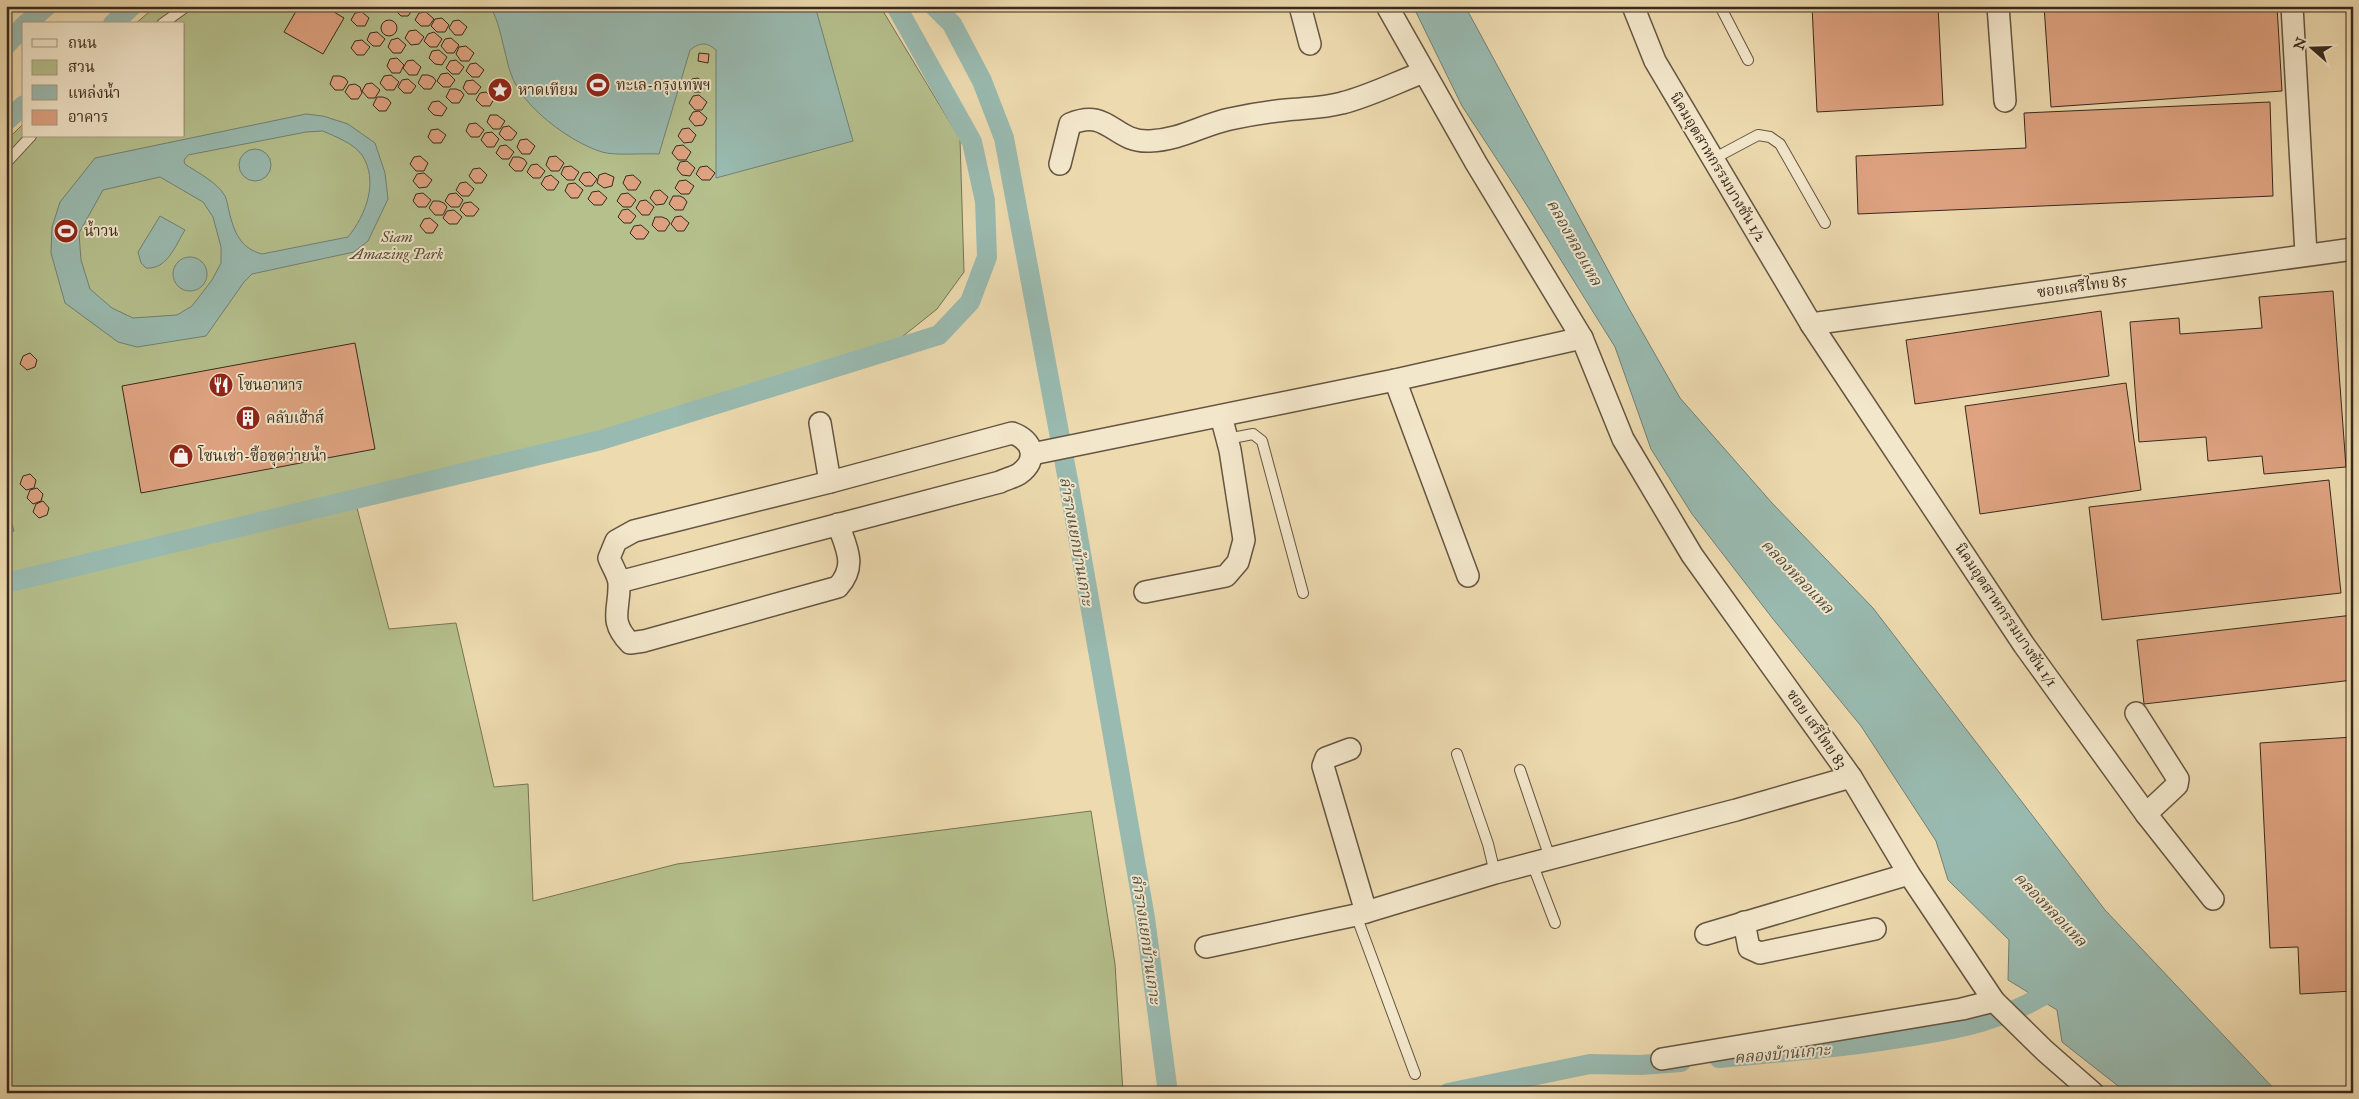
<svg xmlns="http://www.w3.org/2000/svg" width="2359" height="1099" font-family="'IM FELL Great Primer','Noto Serif Thai',serif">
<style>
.green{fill:#b5c08d;stroke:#767455}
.water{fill:#99bab0;stroke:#728075;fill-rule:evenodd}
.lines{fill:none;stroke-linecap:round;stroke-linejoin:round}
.canal{stroke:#99bab0;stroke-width:20}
.building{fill:#dfa381;stroke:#38291d}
.service-casing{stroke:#655542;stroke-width:12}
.minor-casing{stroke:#655542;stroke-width:24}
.service{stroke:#f3e7cb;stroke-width:10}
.minor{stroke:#f3e7cb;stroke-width:21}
.labels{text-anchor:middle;stroke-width:4;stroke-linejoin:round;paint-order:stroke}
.poi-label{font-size:15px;fill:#38291d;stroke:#f3e7cb;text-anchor:start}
.street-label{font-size:15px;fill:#38291d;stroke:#f3e7cb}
.park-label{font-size:15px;font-style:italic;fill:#574f39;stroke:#f3e7cb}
.water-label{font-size:16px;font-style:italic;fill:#504d42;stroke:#f3e7cb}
</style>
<rect width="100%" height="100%" fill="#eddaaf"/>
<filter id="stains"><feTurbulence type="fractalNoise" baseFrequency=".004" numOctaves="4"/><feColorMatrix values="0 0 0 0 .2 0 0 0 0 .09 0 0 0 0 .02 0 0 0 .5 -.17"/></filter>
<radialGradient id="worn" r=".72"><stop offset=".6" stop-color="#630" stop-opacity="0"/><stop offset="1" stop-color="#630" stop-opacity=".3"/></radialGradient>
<polygon class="green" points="156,6 880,6 960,139 964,272 937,309 897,341 357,508 389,629 456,623 494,787 528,784 533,901 677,864 1091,811 1115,964 1123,1093 6,1093 6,141 24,123 24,136 184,136 184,24 135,24"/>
<g class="water">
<path d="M 488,6 L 815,6 L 853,141 L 716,178 L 716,50 C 707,42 700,42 690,50 L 659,154 C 643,153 616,156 602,152 C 570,142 522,107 511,74 C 508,67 507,59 505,52 C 502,41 497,12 488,6 Z"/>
<polygon points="1413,6 1465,6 1628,307 1680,398 1772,503 1873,608 2105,910 2278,1093 2127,1093 2062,1042 2057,1010 2008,980 2009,940 1948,880 1936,841 1861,726 1773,619 1692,514 1651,449 1615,347 1521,196 1462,106"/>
<path d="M 306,114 L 323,116 L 348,124 L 375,143 L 385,173 L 388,199 L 368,241 L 354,252 L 252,274 L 244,282 L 206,336 L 137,347 L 118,342 L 65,303 L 51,253 L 52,227 L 60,202 L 95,158 ZM 323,131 C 336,137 353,143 362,155 C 379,181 366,215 348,237 L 262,254 C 240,248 234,232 229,211 C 228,207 227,200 225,196 C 217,182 198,173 185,164 L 184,160 L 188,155 L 306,132 ZM 160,177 L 203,202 L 213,217 L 221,247 L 221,263 L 212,280 L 192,306 L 177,315 L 133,318 L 112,308 L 90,289 L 81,260 L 79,233 L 103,190 Z"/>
<circle cx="255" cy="165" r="16"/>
<path d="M 160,216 L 185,230 C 175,246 167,270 146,268 L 141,263 L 138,252 Z"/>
<circle cx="190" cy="274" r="17"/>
<polygon points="6,502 14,531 6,534"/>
</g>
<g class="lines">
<g class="canal">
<polyline points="934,6 952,24 982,81 1004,138 1070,491 1145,918 1168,1093"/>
<polyline points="26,24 47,6"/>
<polyline points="113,24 132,6"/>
<polyline points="6,45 24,26"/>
<polyline points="6,121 24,105"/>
<polyline points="6,583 601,440 939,335 970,302 987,257 985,201 972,142 896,6"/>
<path d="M 1719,1058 C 1778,1053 1835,1048 1893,1039 C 1957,1030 2006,1021 2061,985"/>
<polyline points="1448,1093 1590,1064 1640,1065 1681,1062"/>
</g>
</g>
<g class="building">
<polygon points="299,6 324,6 344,18 323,54 284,32"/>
<polygon points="397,6 411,6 413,9 408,16 401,16 395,10"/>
<polygon points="1812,6 1938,6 1943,105 1817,112"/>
<polygon points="2044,6 2277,6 2282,91 2051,107"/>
<polygon points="362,12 369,18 365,26 357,26 351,20 355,13"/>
<polygon points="426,12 434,19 429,26 421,26 415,20 419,13"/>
<polygon points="442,18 449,25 445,32 437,32 431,26 435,19"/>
<polygon points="459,20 467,27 462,35 455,35 449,28 453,21"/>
<circle cx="389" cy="28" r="8"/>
<polygon points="416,30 424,37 419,44 411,45 405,38 409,31"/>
<polygon points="377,32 385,39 380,46 373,46 367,40 370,33"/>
<polygon points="434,32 442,39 437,47 430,47 424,41 428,34"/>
<polygon points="398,38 406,45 401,53 393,53 388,47 391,40"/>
<polygon points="451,38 459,45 454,53 447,53 441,46 445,39"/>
<polygon points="362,40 370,47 364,55 357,55 351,48 355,41"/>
<polygon points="466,46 474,53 469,61 461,61 456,54 459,47"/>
<polygon points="439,50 447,57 442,65 435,64 429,58 432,51"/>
<polygon points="699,53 709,54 708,63 698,61"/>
<polygon points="397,58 404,65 400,73 392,73 387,66 390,59"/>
<polygon points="413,60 421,67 417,75 409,75 403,68 407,61"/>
<polygon points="456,60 464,67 459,74 452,74 446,68 450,61"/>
<polygon points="476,63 484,70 479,77 472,77 466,71 470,64"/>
<polygon points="448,73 455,80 450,87 443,87 437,81 441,74"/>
<polygon points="391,75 399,82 394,90 386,90 380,83 384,76"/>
<polygon points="422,75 428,75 433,77 436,81 431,89 424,89 418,83"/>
<polygon points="333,76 340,76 345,78 348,82 343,90 335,90 330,84"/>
<polygon points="698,78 706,85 701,92 694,92 688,86 692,79"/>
<polygon points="408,79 416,86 411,93 404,93 398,87 402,80"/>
<polygon points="473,80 481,87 476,94 468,94 463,88 466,81"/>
<polygon points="372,83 380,90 375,98 368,98 362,91 366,84"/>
<polygon points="355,84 360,87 362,93 358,99 351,99 345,92 349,85"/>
<polygon points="450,89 456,89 461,91 464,95 459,103 452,103 446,97"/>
<polygon points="486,92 494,99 490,106 482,106 476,100 480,93"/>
<polygon points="699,95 707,102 702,110 695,110 689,103 693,96"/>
<polygon points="377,97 383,97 388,99 391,103 386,111 379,111 373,105"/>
<polygon points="439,101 447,108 442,116 434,115 428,109 432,102"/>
<polygon points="2270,102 2273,196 1858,214 1856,156 2026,148 2024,113"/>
<polygon points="699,111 707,118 703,125 695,126 689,119 693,112"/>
<polygon points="490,115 497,115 505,121 500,129 493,129 487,122"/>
<polygon points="476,123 484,130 479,137 471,137 466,131 469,124"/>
<polygon points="509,126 517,133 512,140 505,140 499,134 503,127"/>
<polygon points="689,128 696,135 692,142 684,143 678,136 682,129"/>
<polygon points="438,129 446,135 441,143 433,143 428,137 431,130"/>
<polygon points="492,132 499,139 494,147 487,147 481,140 485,133"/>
<polygon points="527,139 535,146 530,154 522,154 517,147 520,140"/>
<polygon points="506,145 514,152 509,159 502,159 496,153 500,146"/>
<polygon points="683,145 691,152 686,160 678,160 672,153 676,146"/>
<polygon points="420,156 428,163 424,171 416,171 410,164 414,157"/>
<polygon points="556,156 564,163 559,171 551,171 546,165 549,157"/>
<polygon points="513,157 519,157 524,159 527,163 522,171 515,171 509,165"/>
<polygon points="687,161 695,168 690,176 682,175 677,169 680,162"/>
<polygon points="537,164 545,171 540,178 533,178 527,172 531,165"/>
<polygon points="571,166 579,172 574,180 567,180 561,174 564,167"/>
<polygon points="707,166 715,173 710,180 702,180 696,174 700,167"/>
<polygon points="480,168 487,175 482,183 475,183 469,176 473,169"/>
<polygon points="590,172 597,179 592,186 585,186 579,180 583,173"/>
<polygon points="424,173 432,180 427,187 419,188 413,181 417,174"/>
<polygon points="605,173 614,177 612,186 604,188 597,183 599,175"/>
<polygon points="551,175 559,182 554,190 547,190 541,184 545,177"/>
<polygon points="633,175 641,182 636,190 628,190 623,183 626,176"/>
<polygon points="686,180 694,186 689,194 681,194 675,188 679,181"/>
<polygon points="466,182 474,189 469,196 462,196 456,190 460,183"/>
<polygon points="575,183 583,190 578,198 571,198 565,191 568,184"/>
<polygon points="660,190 668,197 664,204 656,205 650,198 654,191"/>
<polygon points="599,191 607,198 602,205 594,205 588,199 592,192"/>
<polygon points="423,193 431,200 426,207 418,207 413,201 416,194"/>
<polygon points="456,193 463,200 459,207 451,207 445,201 449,194"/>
<polygon points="628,193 636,200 631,207 623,207 617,201 621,194"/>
<polygon points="673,196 680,196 684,198 687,202 683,210 675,210 669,204"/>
<polygon points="646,200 654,207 649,215 642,215 636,208 640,201"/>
<polygon points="433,201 439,201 444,203 447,207 443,215 435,215 429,208"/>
<polygon points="471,202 479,209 474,216 466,216 460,210 464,203"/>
<polygon points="628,209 636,216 631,223 624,223 618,217 622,210"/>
<polygon points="454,210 462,217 457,224 449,224 443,218 447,211"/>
<polygon points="681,216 689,223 684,231 677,231 671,224 675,217"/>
<polygon points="655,217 662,217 667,219 670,223 665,231 658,231 652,225"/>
<polygon points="430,218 438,225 433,233 426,233 420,226 424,219"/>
<polygon points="641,225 649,232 644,239 636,239 630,233 634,226"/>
<polygon points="2333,291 2346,467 2264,474 2262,456 2208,461 2206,437 2139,442 2130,322 2179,318 2180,334 2262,328 2259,297"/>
<polygon points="2101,311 2109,376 1915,404 1906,340"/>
<polygon points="355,343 375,449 141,493 122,386"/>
<polygon points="30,353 37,360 35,367 27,370 20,364 23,356"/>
<polygon points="2126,383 2141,490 1980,514 1965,406"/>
<polygon points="30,474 36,480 34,488 26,490 20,484 23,476"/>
<polygon points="2329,480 2341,593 2102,620 2089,507"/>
<polygon points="37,488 43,494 41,501 33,504 27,498 30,490"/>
<polygon points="43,501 49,508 47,515 39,518 33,512 36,504"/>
<polygon points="2353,615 2353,680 2144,704 2137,640"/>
<polygon points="2353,737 2353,991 2300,994 2298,947 2270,948 2260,743"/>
</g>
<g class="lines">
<defs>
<g id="service">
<polyline points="1720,6 1748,60"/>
<polyline points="162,24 187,6"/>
<polyline points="1713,159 1758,135 1770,137 1780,144 1825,223"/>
<polyline points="6,163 31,136"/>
<polyline points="1227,439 1253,434 1262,441 1303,593"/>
<polyline points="1457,754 1488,844 1495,873"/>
<polyline points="1520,770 1550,858"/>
<polyline points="1532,863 1555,923"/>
<polyline points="1356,915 1415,1074"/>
</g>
<g id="minor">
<polyline points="1300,6 1310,44"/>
<polyline points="1387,6 1476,163 1582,338 1623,439 1692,555 1851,777 1909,874 1994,1001 2045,1051 2093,1093"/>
<polyline points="1633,6 1655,61 1811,324 2024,645 2146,814 2213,899"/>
<polyline points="1998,6 2005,101"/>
<polyline points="2292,6 2306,254"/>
<path d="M 1060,164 L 1070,124 C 1109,107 1113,143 1150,141 C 1180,140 1202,125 1230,119 C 1248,115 1267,112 1286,110 C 1305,108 1324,108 1342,103 C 1370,96 1397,82 1424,72"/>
<polyline points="1811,324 2353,249"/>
<polyline points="1395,380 1468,576"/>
<polyline points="820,423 830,482"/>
<polyline points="1032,454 1395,380 1582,338"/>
<path d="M 619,582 L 1000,482 C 1006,479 1014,477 1019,474 C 1039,460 1033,440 1012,433 L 830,482 L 634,531 L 616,541 L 609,558 C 612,566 619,576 619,584 C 620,610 608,620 630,643 L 644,641 L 838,587 C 857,566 847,549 838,524"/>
<polyline points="1145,592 1226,576 1238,562 1244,540 1230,450 1221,416"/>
<polyline points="2136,713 2178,779 2177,785 2146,814"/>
<polyline points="1350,749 1326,758 1323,766 1366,912"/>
<polyline points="1744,922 1749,948 1760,953 1875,929"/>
<polyline points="1706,934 1909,874"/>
<polyline points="1206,947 1356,915 1495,873 1736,810 1851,777"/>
<polyline points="1662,1059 1962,1009 1994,1001"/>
</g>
</defs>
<use href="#service" class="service-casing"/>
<use href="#minor" class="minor-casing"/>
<use href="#service" class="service"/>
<use href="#minor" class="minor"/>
</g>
<defs>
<symbol id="stadium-disc" viewBox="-11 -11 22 22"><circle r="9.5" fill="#8f2418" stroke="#f3e7cb"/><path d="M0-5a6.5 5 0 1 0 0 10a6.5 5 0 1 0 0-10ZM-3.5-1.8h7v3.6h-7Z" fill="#fff"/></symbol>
<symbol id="sight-disc" viewBox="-11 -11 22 22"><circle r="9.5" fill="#8f2418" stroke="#f3e7cb"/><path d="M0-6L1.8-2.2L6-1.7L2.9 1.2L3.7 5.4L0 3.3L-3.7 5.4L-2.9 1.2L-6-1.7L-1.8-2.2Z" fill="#fff"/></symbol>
<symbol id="restaurant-disc" viewBox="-11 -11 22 22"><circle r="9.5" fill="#8f2418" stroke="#f3e7cb"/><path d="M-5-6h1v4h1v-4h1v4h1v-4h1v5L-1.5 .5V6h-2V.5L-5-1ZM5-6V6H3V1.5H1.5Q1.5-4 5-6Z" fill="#fff"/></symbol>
<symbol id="building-disc" viewBox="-11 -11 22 22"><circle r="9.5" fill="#8f2418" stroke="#f3e7cb"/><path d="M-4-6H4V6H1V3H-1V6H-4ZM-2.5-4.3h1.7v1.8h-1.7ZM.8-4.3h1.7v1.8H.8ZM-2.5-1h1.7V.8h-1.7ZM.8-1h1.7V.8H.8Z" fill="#fff"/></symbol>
<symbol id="shop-disc" viewBox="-11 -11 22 22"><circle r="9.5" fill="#8f2418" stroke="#f3e7cb"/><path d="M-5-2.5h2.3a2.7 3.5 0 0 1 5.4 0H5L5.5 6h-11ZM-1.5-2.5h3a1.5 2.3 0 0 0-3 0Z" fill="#fff"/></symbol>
</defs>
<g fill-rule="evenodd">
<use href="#stadium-disc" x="584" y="71" width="28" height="28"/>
<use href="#sight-disc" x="486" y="76" width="28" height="28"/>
<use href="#stadium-disc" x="52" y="217" width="28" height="28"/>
<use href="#restaurant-disc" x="207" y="371" width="28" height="28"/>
<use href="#building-disc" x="234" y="404" width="28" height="28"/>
<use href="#shop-disc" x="167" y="442" width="28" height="28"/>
</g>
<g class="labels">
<g class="poi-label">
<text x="616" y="90">ทะเล-กรุงเทพฯ</text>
<text x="518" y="95">หาดเทียม</text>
<text x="84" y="236">น้ำวน</text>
<text x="238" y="390">โซนอาหาร</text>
<text x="266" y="423">คลับเฮ้าส์</text>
<text x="198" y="461">โซนเช่า-ซื้อชุดว่ายน้ำ</text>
</g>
<g class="street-label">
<text transform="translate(1718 167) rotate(59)" y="5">นิคมอุตสาหกรรมบางชัน 1/2</text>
<text transform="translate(2082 286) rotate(-8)" y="5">ซอยเสรีไทย 85</text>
<text transform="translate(2006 615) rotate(56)" y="5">นิคมอุตสาหกรรมบางชัน 1/1</text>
<text transform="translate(1817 729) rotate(55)" y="5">ซอย เสรีไทย 83</text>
</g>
<g class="park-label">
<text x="397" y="242">Siam<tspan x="397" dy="17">Amazing Park</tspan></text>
</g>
<g class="water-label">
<text transform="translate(1575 242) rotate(61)" y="6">คลองหลอแหล</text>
<text transform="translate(1077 541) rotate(80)" y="6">ลำรางแยกบ้านเกาะ</text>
<text transform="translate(1798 576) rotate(46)" y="6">คลองหลอแหล</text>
<text transform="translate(2051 909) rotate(46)" y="6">คลองหลอแหล</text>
<text transform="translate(1147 939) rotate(82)" y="6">ลำรางแยกบ้านเกาะ</text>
<text transform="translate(1782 1053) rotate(-5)" y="6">คลองบ้านเกาะ</text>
</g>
</g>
<rect width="2359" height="1099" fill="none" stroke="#eddaaf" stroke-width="25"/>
<rect x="8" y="8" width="2344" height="1084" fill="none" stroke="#38291d" stroke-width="2.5"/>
<rect x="12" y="12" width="2334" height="1074" fill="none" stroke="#38291d"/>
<rect x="22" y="22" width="162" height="115" fill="#f3e7cb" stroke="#a89b85"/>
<rect x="32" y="39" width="25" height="8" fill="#f3e7cb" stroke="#a89b85"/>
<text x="68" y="48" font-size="15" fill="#38291d">ถนน</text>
<rect x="32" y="60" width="25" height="15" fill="#b5c08d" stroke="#a89b85"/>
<text x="68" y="72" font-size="15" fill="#38291d">สวน</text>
<rect x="32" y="85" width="25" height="15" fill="#99bab0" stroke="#a89b85"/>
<text x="68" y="98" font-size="15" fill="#38291d">แหล่งน้ำ</text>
<rect x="32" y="110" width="25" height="15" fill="#dfa381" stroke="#a89b85"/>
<text x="68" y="122" font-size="15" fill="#38291d">อาคาร</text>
<g transform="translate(2312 48) rotate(290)" stroke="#f3e7cb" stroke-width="4" paint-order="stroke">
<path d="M0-4L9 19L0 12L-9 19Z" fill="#38291d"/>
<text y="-8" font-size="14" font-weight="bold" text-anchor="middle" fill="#38291d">N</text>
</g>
<rect width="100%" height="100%" filter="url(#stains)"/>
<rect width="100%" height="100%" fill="url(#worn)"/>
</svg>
